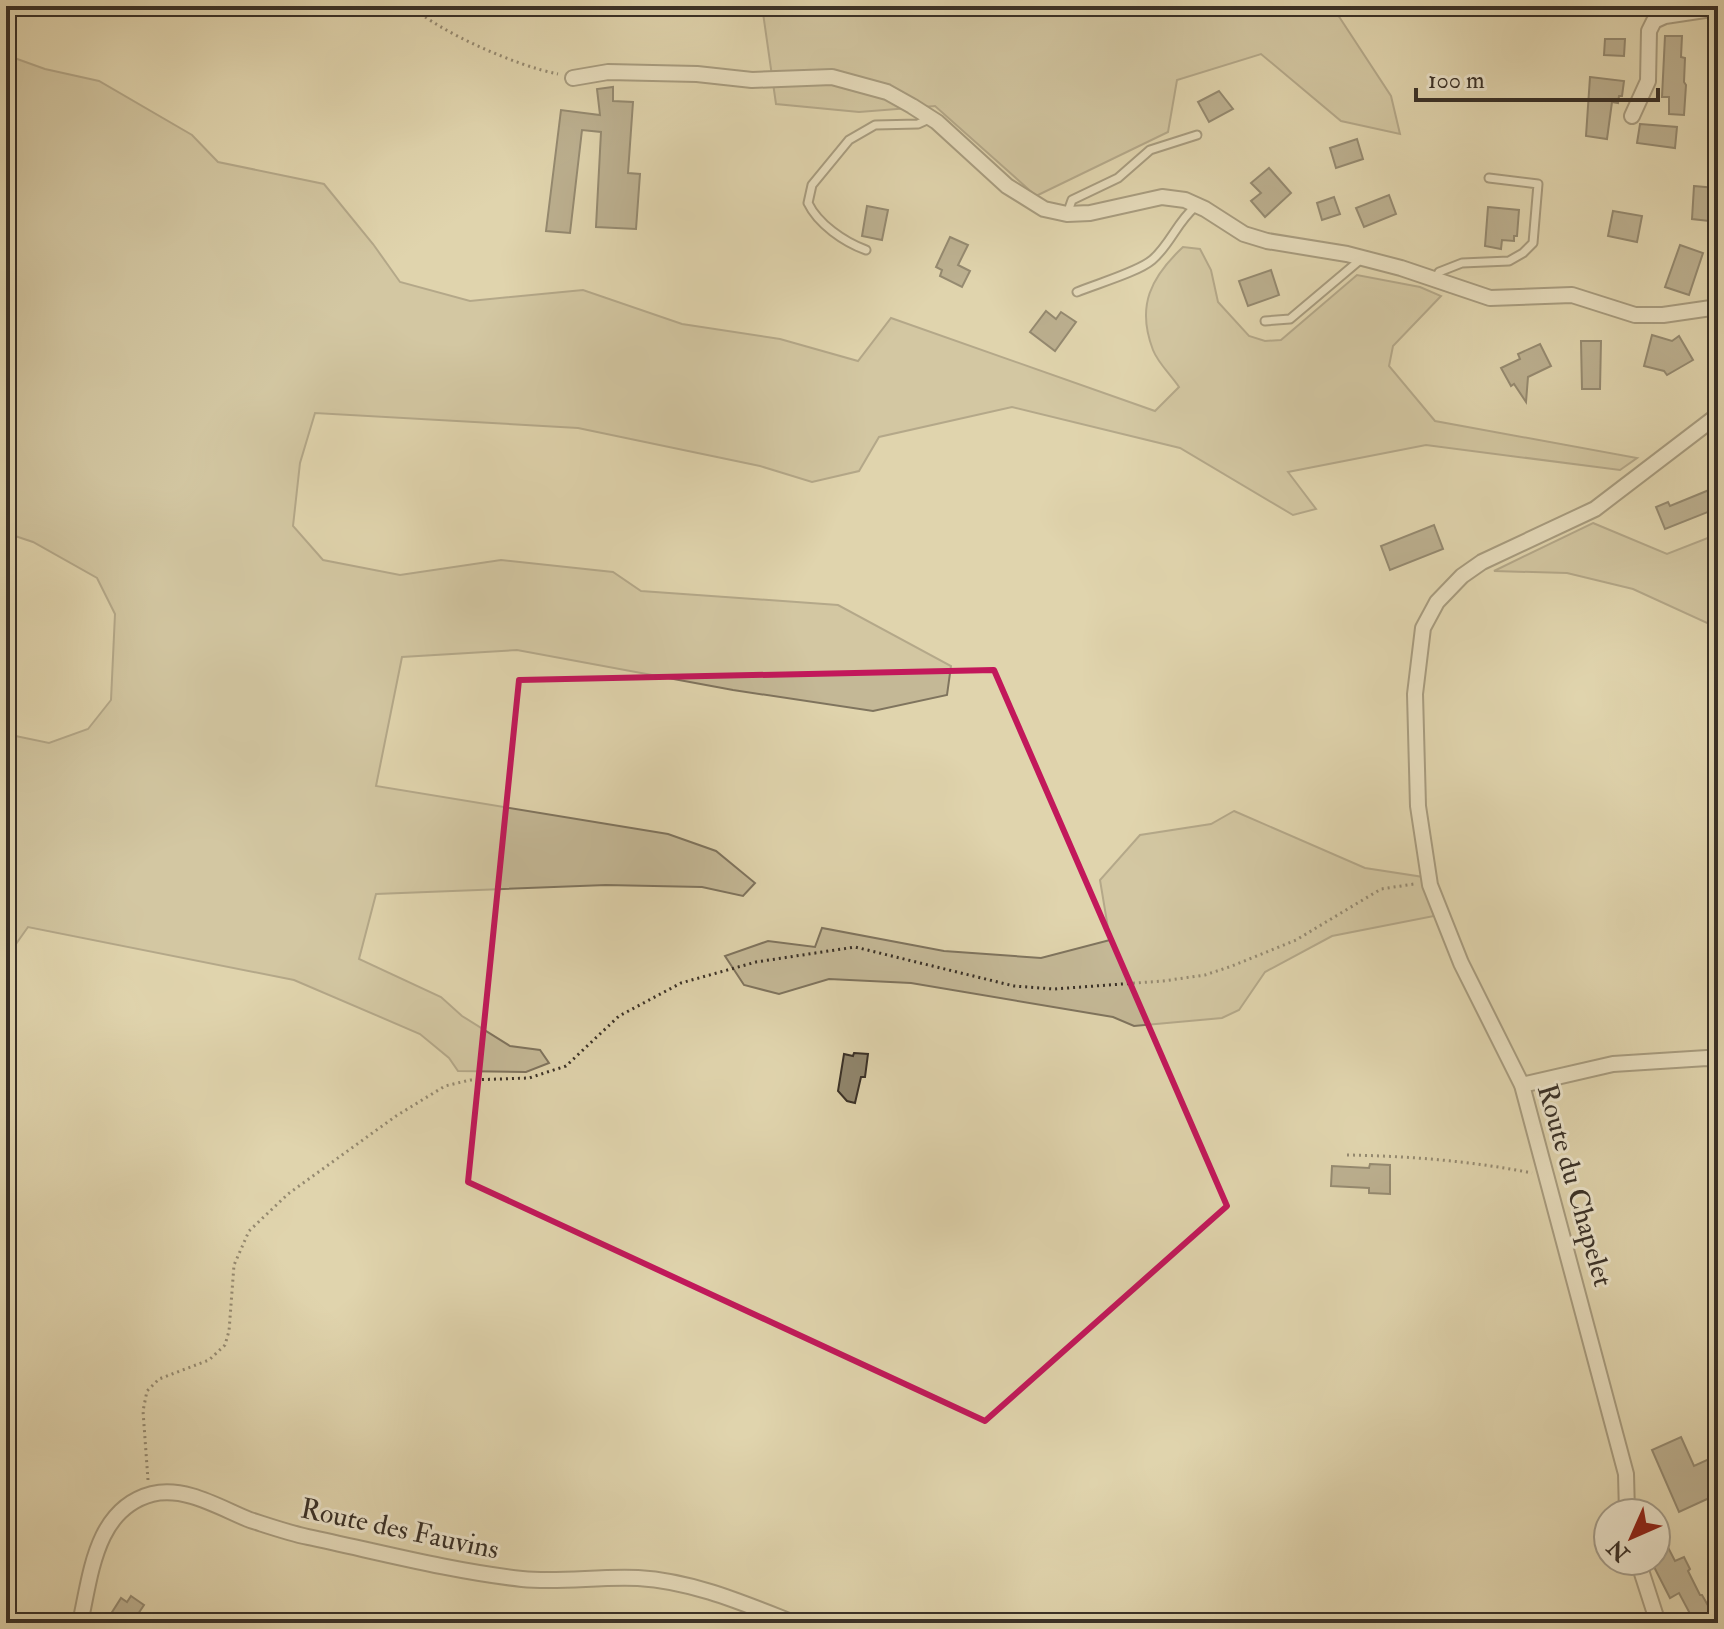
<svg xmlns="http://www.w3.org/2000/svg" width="1724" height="1629" font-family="'IM FELL Double Pica',serif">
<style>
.green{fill:#c4b896;stroke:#7f745e;stroke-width:2}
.building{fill:#90866d;stroke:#3a3127;stroke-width:2}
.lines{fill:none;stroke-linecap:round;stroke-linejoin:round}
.service-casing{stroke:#645a48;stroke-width:11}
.minor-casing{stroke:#645a48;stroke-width:18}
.path{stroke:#3a3127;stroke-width:3;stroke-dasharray:2 4;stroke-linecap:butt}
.service{stroke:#ebe3ca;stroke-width:7}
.minor{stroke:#ebe3ca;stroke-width:14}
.marked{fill:none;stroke:#c2185b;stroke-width:6;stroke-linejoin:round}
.labels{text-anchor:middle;stroke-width:6;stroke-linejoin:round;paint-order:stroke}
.street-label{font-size:28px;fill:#3a3127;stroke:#ebe3ca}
</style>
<rect width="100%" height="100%" fill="#e0d4ad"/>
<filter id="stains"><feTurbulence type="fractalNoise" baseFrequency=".0025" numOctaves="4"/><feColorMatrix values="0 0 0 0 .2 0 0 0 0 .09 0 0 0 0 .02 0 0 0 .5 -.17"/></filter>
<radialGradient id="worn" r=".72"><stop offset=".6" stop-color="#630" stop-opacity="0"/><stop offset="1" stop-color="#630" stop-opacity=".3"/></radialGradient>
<g class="green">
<polygon points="762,6 1322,6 1336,12 1391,96 1400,134 1341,121 1261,54 1177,80 1168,132 1036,196 935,106 859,112 776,104"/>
<path d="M 6,55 L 45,69 L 99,81 L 192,135 L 218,162 L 324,184 L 373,244 L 400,282 L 470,301 L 583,290 L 682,324 L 780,339 L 858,361 L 891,318 L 1155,411 L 1179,387 C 1171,375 1158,363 1153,350 C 1136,306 1151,277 1183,247 L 1200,249 L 1211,270 L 1218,302 L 1249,336 L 1265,341 L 1281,340 L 1357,275 L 1420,287 L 1441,296 L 1393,346 L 1389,366 L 1435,421 L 1637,458 L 1620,470 L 1426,445 L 1288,472 L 1316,509 L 1293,515 L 1180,448 L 1012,407 L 879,437 L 859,471 L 812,482 L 760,466 L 578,428 L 315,413 L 300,463 L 293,526 L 323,560 L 400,575 L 501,560 L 613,572 L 641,591 L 838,605 L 951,666 L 947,695 L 873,711 L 733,690 L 517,650 L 402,657 L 376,786 L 668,834 L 716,851 L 755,883 L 743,896 L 702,887 L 606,885 L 376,894 L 359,959 L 441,997 L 462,1016 L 510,1046 L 540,1050 L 549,1063 L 526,1072 L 458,1071 L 449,1058 L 420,1034 L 294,980 L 28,927 L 6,958 L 6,734 L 49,743 L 88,729 L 111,700 L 115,614 L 97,578 L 33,542 L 6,533 Z"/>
<polygon points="1593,523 1667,554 1718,534 1718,628 1633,589 1567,573 1494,571"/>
<polygon points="1234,811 1365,868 1423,877 1434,916 1332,936 1265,972 1239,1010 1222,1018 1134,1026 1113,1017 911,983 829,979 779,994 744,985 725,956 768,941 815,947 822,928 944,951 1041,958 1110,940 1100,880 1140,835 1211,824"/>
</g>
<g class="building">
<polygon points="1665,36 1682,36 1681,57 1685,58 1684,82 1686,85 1684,115 1669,114 1669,97 1662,97"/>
<polygon points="1605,39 1625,39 1624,56 1604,55"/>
<polygon points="1590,77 1624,81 1622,96 1619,96 1618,103 1612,102 1607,139 1586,136"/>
<polygon points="613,87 613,101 633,102 628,173 640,174 636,229 596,227 601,132 582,130 570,233 546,231 561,110 600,115 597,89"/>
<polygon points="1219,91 1233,109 1209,122 1198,102"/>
<polygon points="1640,124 1677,127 1675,148 1637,143"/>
<polygon points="1357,139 1363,159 1336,168 1330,148"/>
<polygon points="1269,168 1291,193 1265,217 1251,201 1261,193 1251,183"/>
<polygon points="1694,186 1716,188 1714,209 1718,213 1718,222 1692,219"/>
<polygon points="1389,195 1396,214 1364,227 1356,208"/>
<polygon points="1334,197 1340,214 1322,220 1317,203"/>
<polygon points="867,206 888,210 882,240 862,236"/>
<polygon points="1488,207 1519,210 1517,236 1514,236 1514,241 1502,240 1501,249 1485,246"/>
<polygon points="1613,211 1642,216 1637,242 1608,236"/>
<polygon points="950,237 968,245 958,265 970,271 962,287 940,276 942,270 936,267"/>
<polygon points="1680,245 1703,253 1689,295 1665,287"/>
<polygon points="1271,270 1279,295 1248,306 1239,281"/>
<polygon points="1046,311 1056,319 1061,312 1076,322 1055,351 1030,332"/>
<polygon points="1652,335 1672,341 1679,336 1693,360 1667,375 1664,371 1644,366"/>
<polygon points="1581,341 1601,341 1600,389 1582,389"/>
<polygon points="1540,344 1551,366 1528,377 1526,402 1514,384 1511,386 1501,368 1520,359 1518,354"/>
<polygon points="1714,488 1718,508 1665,529 1656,507 1668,502 1670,506"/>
<polygon points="1434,525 1443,549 1390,570 1381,546"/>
<polygon points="854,1053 868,1054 865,1077 861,1077 855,1103 847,1101 838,1091 844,1054 853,1056"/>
<polygon points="1370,1164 1390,1165 1390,1194 1369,1193 1369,1188 1331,1186 1332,1166 1369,1168"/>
<polygon points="1681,1437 1694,1466 1718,1455 1718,1494 1679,1512 1652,1450"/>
<polygon points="1656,1524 1675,1561 1684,1557 1690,1569 1688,1571 1700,1595 1702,1595 1718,1623 1695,1623 1679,1593 1670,1598 1651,1561 1656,1561"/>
<polygon points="131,1596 144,1605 132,1623 109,1623 112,1618 109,1617 121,1598 127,1602"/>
</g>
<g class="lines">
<defs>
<g id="service">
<polyline points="1067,214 1072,200 1118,178 1150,150 1197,135"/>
<path d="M 866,250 C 844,242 818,224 808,203 L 812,185 L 849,140 L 875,125 L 918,124 L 929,119"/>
<polyline points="1435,280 1439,272 1462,263 1509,261 1523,253 1533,243 1538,184 1489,178"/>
<path d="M 1077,292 C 1096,284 1138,272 1152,260 C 1170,245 1177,222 1195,207"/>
<polyline points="1265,321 1290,319 1360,260"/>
</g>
<g id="minor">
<polyline points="573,78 608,72 697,74 752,80 832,77 887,92 912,106 937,122 1007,186 1044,209 1067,214 1090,213 1162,197 1185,200 1205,209 1244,234 1267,241 1347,254 1401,268 1490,298 1572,295 1635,315 1663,315 1718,307"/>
<polyline points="1632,116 1648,81 1649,31 1654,21 1665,16 1718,8"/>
<polyline points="1522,1085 1613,1064 1707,1058 1718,1060"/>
<polyline points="1627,1513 1626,1474 1522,1085 1461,963 1430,885 1418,806 1415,694 1423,628 1437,602 1462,576 1482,562 1595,509 1718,415"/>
<polyline points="1638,1561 1658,1623"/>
<path d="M 80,1623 C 91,1575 95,1509 152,1494 C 186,1486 220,1508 250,1520 C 269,1526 289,1533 308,1537 C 379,1552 450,1571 522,1579 C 560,1583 599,1576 638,1578 C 692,1581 743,1603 794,1623"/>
</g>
</defs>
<use href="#service" class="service-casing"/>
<use href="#minor" class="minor-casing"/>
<g class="path">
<path d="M 411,6 C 441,33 517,66 558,74"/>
<path d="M 1347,1155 C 1409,1156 1471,1161 1532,1173"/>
<polyline points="148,1480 143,1411 147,1391 159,1379 209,1360 225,1345 229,1331 234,1265 249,1231 288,1194 396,1116 445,1086 470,1080 529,1078 566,1066 619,1016 636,1007 681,983 756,962 855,947 1014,986 1054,989 1163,981 1205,975 1232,966 1296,940 1381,889 1414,884"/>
</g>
<use href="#service" class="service"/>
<use href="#minor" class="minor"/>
</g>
<path d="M0 0H1724V1629H0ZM 994,670 L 1227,1206 L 985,1421 L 468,1182 L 519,680 Z" fill="#e0d4ad" fill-opacity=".55" fill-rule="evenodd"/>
<path class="marked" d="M 994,670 L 1227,1206 L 985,1421 L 468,1182 L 519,680 Z"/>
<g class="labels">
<g class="street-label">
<text transform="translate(1576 1185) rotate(74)" y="10">Route du Chapelet</text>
<text transform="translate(400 1528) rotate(12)" y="10">Route des Fauvins</text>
</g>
</g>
<rect width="1724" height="1629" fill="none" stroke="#e0d4ad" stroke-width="32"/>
<rect x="8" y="8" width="1708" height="1613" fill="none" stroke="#3a3127" stroke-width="4"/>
<rect x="16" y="16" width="1692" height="1597" fill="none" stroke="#3a3127" stroke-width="2"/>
<g transform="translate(1632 1537) rotate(225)"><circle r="38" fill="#ebe3ca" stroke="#a49c89" stroke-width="2"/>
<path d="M0-6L14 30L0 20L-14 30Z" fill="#8f2418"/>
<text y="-12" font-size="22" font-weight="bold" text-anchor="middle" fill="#3a3127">N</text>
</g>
<path d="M1416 88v12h242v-12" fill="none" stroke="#3a3127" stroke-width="4"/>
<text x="1428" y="88" font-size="24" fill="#3a3127" stroke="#ebe3ca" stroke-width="6" paint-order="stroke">100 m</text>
<rect width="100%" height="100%" filter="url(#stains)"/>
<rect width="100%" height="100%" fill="url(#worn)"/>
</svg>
